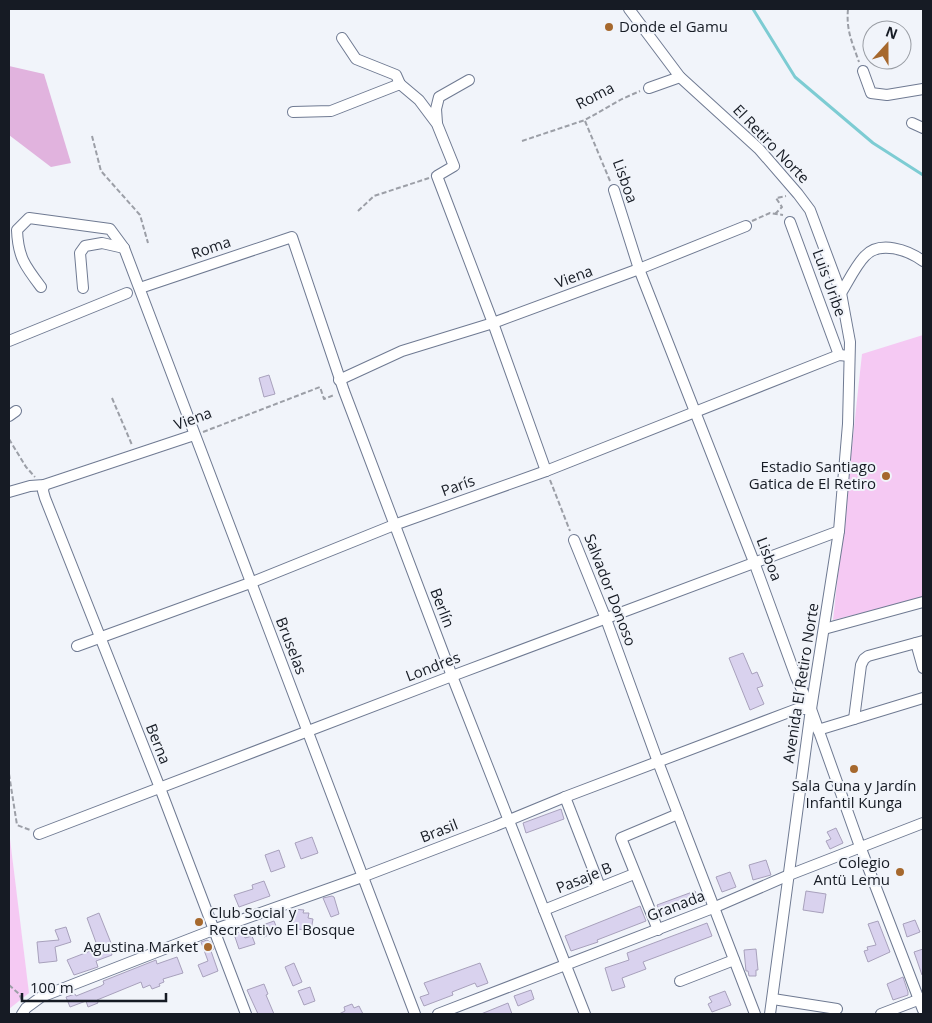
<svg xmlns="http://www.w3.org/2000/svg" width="932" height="1023" font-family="'Open Sans',sans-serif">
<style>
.green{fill:#f5c9f3}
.forest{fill:#e1b3de}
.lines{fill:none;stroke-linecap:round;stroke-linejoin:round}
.stream{stroke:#7dccd3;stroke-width:3}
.building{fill:#d9d2ee;stroke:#a8a1bc}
.minor-casing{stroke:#6f7a92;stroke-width:12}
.path{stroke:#9c9fa7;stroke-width:2;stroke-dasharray:5 2.5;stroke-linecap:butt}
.minor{stroke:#fff;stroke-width:10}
.poi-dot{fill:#a6682d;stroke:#f1f4fa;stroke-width:2}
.labels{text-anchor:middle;stroke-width:4;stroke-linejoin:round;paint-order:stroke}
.poi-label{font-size:15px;fill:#161b24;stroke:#f1f4fa;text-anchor:end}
.street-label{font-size:15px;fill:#161b24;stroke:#f1f4fa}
</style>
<rect width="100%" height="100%" fill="#f1f4fa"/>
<g class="green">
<polygon points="923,335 923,598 833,620 862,354"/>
<polygon points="9,831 29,993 9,1009"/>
</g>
<polygon class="forest" points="9,66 44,74 71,163 51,167 9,135"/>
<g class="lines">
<polyline class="stream" points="753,9 795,77 873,143 923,175"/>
</g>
<g class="building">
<polygon points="269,375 275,394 264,397 259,378"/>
<polygon points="743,653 752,674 757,672 763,686 757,688 764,704 750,710 729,658"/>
<polygon points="561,809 564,819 526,833 523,823"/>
<polygon points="836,828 843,843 830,849 826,841 831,839 827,832"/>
<polygon points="312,837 318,853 301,859 295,843"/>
<polygon points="279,850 285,867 271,872 265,855"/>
<polygon points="766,860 771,875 753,880 749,865"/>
<polygon points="730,872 736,887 722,892 716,877"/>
<polygon points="264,881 270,896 239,907 234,895 253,889 252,885"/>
<polygon points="695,891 699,901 662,916 657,905"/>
<polygon points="806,891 826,894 823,913 803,910"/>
<polygon points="332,896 334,897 339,914 331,917 323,898"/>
<polygon points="640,906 646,921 597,940 598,942 571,951 565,936"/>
<polygon points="294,909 304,910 303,913 309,913 308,918 313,919 311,931 291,928"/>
<polygon points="99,913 111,943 108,944 112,955 96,961 98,967 74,975 67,960 98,948 87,918"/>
<polygon points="915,920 920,932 907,937 903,924"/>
<polygon points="274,921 278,931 264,937 260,926"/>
<polygon points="878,921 890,952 868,962 864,951 868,950 867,947 876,945 868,924"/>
<polygon points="707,923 712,936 643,962 646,969 622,978 625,987 612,991 605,968 629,960 627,953"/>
<polygon points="66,927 71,942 55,947 57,961 39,963 37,942 59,940 55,930"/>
<polygon points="243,931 245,938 252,936 255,944 239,949 234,934"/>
<polygon points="207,940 212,943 214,949 211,951 218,971 203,977 198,965 208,961 201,942"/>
<polygon points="756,949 758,970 756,970 756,976 749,976 748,971 746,971 744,950"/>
<polygon points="923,949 923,975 922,975 914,952"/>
<polygon points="177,957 183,973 163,979 164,982 159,984 160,986 152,989 150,985 143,988 141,982 97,1000 98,1003 88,1007 86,1001 70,1007 66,997 75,994 76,996 101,986 104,984 103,981 156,960 157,964"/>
<polygon points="294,963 302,982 293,986 285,967"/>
<polygon points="480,963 488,983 477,987 475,983 452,992 453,995 424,1006 420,997 429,994 424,983"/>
<polygon points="903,977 908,992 908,995 893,1000 887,984"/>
<polygon points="264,984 268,994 266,995 274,1014 258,1014 247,990"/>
<polygon points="310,987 315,1001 304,1005 298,991"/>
<polygon points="531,990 534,999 518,1006 514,996"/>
<polygon points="725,991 731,1005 712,1012 708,1004 712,1002 709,997"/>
<polygon points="508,1003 512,1014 481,1014"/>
<polygon points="352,1004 354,1008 359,1006 363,1014 339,1014 345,1011 344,1007"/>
</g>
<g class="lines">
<defs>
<g id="minor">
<polyline points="629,9 680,77 759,149 798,194 810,210 841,293 850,342 848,424 839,531 811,709 770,1014"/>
<polyline points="342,38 356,59 396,75 400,84"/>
<polyline points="863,71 871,93 887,95 923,89"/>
<polyline points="649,88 680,77"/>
<polyline points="293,112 331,111 400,84 419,100 437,124 454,166 437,176 493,323 546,471"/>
<polyline points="437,123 436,109 439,97 469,80"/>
<polyline points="912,123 923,128"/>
<polyline points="614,190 639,269 754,562 796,677 811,709 858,841 923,1010"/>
<polyline points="790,222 839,355"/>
<path d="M 41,287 C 25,266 18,257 17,230 L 29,218 L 110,229 L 124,248 L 415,1014"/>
<polyline points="83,288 80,253 85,246 102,243 124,248"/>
<polyline points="140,288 292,237 344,391 452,676 585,1014"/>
<path d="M 841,293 C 848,282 856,265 865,256 C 880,240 908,250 923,261"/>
<polyline points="9,341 127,293"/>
<polyline points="339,380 402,351 493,323 639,269 746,226"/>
<polyline points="9,416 16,411"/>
<polyline points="44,485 43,491 45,498 160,788 246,1014"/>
<polyline points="9,492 30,486 44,485 194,435"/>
<polyline points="574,540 606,619 658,762 755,1014"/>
<polyline points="824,629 923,602"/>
<polyline points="916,643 923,668"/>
<polyline points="77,646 250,583 394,525 546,471 839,355 849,356"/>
<polyline points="854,719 861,665 864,659 868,656 923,641"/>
<polyline points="818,730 923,698"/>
<polyline points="565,797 600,887"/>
<polyline points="39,834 452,676 839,531"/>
<polyline points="544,910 634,874"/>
<polyline points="658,930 621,838 678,814"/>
<polyline points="680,981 734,960"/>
<polyline points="773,999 837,1009"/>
<polyline points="22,1014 26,1008 41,997 213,930 362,877 495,826 565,797 797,709 811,709"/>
<polyline points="438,1014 713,908 789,875 923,823"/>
<polyline points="881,1014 923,998"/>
</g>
</defs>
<use href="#minor" class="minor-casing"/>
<g class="path">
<path d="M 848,9 C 846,30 852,42 859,62"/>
<polyline points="585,121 610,181"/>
<polyline points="92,136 101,171 140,215 148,243"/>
<polyline points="522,141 585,120 622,99 640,91"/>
<polyline points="358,211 374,196 429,178"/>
<polyline points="775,214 782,207 776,198 786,196"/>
<polyline points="752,221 770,213 783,215"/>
<polyline points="112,398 132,445"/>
<polyline points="203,432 320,387 324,399 334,395"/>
<polyline points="9,439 26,467 35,477"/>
<polyline points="550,480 570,531"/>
<polyline points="9,774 17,825 30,830"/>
<polyline points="9,985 19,994 22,1000"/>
</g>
<use href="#minor" class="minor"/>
</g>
<g class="poi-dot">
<circle cx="609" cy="27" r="5"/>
<circle cx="886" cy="476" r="5"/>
<circle cx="854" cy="769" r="5"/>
<circle cx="900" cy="872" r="5"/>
<circle cx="199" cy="922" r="5"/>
<circle cx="208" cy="947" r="5"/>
</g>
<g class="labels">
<g class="poi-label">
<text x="619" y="32" text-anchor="start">Donde el Gamu</text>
<text x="876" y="472">Estadio Santiago<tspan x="876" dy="17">Gatica de El Retiro</tspan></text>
<text x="854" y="791" text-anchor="middle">Sala Cuna y Jardín<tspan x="854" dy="17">Infantil Kunga</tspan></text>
<text x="890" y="868">Colegio<tspan x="890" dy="17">Antü Lemu</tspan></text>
<text x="209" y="918" text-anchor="start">Club Social y<tspan x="209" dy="17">Recreativo El Bosque</tspan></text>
<text x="198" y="952">Agustina Market</text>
</g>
<g class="street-label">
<text transform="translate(595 96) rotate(-27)" y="5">Roma</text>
<text transform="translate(771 144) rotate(46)" y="5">El Retiro Norte</text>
<text transform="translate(625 181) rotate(70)" y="5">Lisboa</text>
<text transform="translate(211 248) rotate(-19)" y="5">Roma</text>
<text transform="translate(574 277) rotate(-20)" y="5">Viena</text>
<text transform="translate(829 283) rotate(70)" y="5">Luis Uribe</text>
<text transform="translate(193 419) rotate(-20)" y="5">Viena</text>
<text transform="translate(458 486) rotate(-20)" y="5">París</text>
<text transform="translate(769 559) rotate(69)" y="5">Lisboa</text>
<text transform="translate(610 590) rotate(69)" y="5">Salvador Donoso</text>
<text transform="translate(442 608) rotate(69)" y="5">Berlín</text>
<text transform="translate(291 646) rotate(69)" y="5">Bruselas</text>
<text transform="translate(433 667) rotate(-21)" y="5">Londres</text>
<text transform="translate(801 683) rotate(-81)" y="5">Avenida El Retiro Norte</text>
<text transform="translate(158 744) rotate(68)" y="5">Berna</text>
<text transform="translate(439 831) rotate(-21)" y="5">Brasil</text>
<text transform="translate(584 878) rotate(-22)" y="5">Pasaje B</text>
<text transform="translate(676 906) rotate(-21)" y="5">Granada</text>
</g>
</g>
<rect width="932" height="1023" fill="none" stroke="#161b24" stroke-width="20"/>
<g transform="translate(887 45) rotate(21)"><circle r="24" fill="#f1f4fa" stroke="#999da4"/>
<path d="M0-4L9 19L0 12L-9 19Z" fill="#a6682d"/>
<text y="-8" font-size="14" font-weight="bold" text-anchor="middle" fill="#161b24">N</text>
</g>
<path d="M22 993v8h144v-8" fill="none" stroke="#161b24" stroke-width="2.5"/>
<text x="30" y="993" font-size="15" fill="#161b24" stroke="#f1f4fa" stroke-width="4" paint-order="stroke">100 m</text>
</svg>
